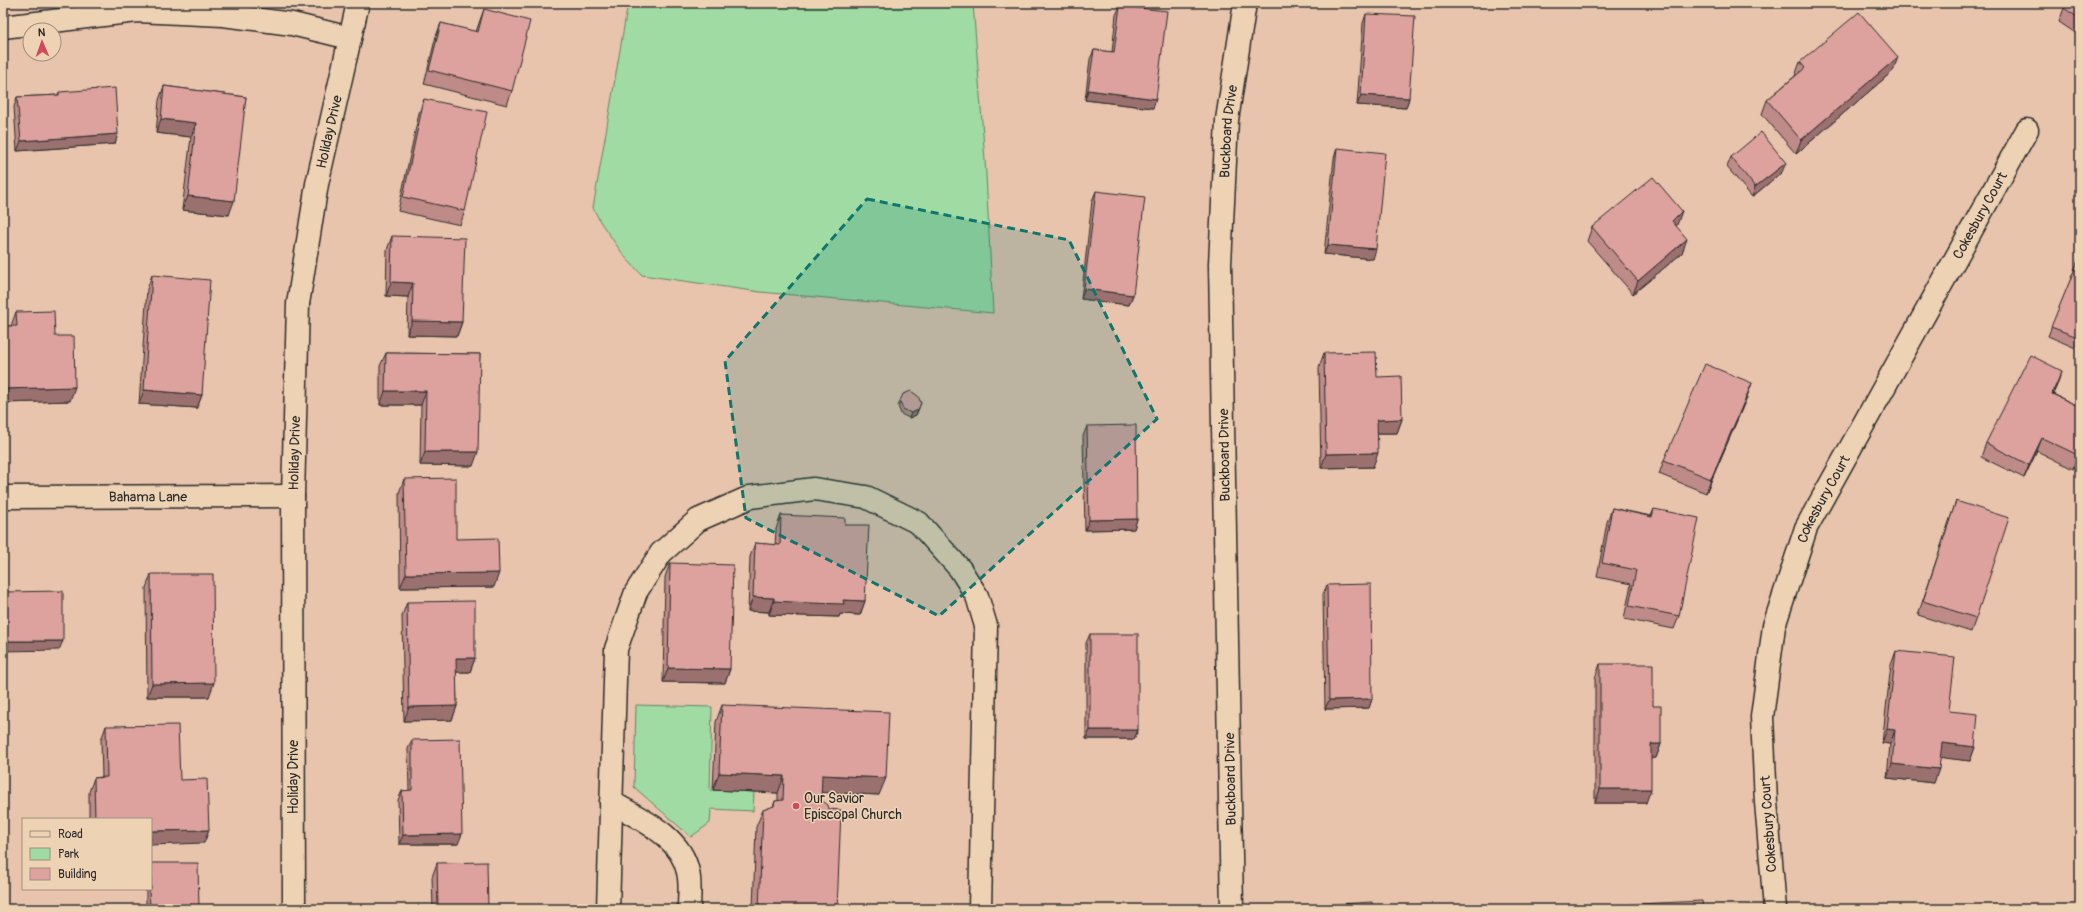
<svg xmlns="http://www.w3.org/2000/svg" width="2083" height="912" font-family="Pangolin,sans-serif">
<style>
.green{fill:#9fdba2;stroke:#658366}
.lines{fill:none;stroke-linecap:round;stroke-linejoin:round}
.minor-casing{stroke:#2b2b2b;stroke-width:25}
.minor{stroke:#edd2b4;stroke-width:22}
.wall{fill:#be8b88;stroke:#2b2b2b}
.shaded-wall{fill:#9b716f;stroke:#2b2b2b}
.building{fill:#dda29e;stroke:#2b2b2b}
.marked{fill:#0f766e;fill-opacity:0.2;stroke:#0f766e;stroke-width:3;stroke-dasharray:8 5;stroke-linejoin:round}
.poi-dot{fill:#d1495b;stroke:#edd2b4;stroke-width:1.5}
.labels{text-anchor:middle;stroke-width:3;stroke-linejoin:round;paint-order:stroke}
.street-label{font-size:14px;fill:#2b2b2b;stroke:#edd2b4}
.poi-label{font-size:14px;fill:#2b2b2b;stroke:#edd2b4;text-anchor:start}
</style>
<rect width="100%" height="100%" fill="#e8c4ad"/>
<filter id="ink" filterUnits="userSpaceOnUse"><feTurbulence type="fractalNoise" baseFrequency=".025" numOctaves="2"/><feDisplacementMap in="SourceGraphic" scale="8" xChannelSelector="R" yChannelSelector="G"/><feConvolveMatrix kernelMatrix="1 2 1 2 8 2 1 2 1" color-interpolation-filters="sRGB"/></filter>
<g filter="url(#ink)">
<g class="green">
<polygon points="628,3 973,3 986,174 993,313 760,292 642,275 625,257 601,223 593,208"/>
<polygon points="636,705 712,707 710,790 754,791 753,811 711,809 710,823 691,837 634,787"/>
</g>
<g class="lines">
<defs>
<g id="minor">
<polyline points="3,27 137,11 223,15 292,24 350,38"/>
<path id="s1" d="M 3,497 L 293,496"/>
<path d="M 611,802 C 640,819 681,836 688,872 C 691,884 689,897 689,909"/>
<path id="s2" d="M 294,909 L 293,496 L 298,304 L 317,184 L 358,3"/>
<polyline points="608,909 616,649 636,592 661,553 698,520 750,497 814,489 866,497 919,523 960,569 977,596 986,626 980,909"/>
<path id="s3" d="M 1232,909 L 1220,264 L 1227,120 L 1245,3"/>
<path id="s4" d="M 1775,909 L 1766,802 L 1762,717 L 1774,626 L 1806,528 L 2027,130"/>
</g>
</defs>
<use href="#minor" class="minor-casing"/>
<use href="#minor" class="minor"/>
</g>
<g class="wall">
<polygon points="2080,3 2080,36 2059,22 2064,8"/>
<polygon points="1120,6 1153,108 1085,100 1090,59 1094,50 1112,52 1116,15"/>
<polygon points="484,9 512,91 507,105 424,84 436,36 441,23 476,32 479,23"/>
<polygon points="1366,14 1409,98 1406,108 1357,105 1363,23"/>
<polygon points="1800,62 1893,71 1796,154 1762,114 1767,100 1795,76"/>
<polygon points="164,86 246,97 229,215 182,210 191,137 156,133 159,100"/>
<polygon points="59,92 115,144 17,151 14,107 17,97 58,95"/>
<polygon points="424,99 465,211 460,225 398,211 419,113"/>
<polygon points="1337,148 1373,259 1324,254 1334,158"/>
<polygon points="1731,157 1782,172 1752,197 1727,167"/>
<polygon points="1096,191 1133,295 1129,305 1081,299 1092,201"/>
<polygon points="1677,225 1676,226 1682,253 1633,294 1587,241 1592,227"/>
<polygon points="392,236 462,322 457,336 407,335 408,297 386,296 387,250"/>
<polygon points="2080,256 2080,350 2048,336"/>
<polygon points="152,275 202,395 197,408 139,404 147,289"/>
<polygon points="16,312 55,336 70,401 3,403 3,326 11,326"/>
<polygon points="386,353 480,354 473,466 420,465 421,405 380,405 380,366"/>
<polygon points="1324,353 1377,377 1402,419 1397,433 1377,433 1373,467 1321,468 1319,367"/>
<polygon points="2057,385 2053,394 2080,407 2080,455 2073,469 2037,451 2024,478 1981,457 1986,443"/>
<polygon points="1747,397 1706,493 1659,474 1664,460"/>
<polygon points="900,401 919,408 916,415 909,418 901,414 898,406"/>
<polygon points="1087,426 1137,519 1134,529 1085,530 1083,436"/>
<polygon points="404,479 456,539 494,587 400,588 399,493"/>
<polygon points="1956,501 1976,618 1971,632 1918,615"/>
<polygon points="1612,508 1651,516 1654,509 1679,616 1674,629 1624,619 1631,584 1597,577 1607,522"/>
<polygon points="781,515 845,525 865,601 860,615 840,614 839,617 769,615 769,612 748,611 750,557 755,543 775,545 776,529"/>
<polygon points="670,563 730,669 725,683 663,682 665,577"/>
<polygon points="151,574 209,697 147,697 146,588"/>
<polygon points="1327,585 1372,699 1369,708 1325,709 1323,594"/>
<polygon points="407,602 475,658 470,672 456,672 457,706 452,720 404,721 402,616"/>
<polygon points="1090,634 1138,730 1134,739 1086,739 1086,643"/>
<polygon points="1896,651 1949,711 1975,747 1970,761 1940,757 1934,783 1887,778 1890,744 1882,743 1891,665"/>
<polygon points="1600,664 1653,706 1661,744 1656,758 1651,758 1646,803 1595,803 1595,678"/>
<polygon points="722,705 879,795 821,792 821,800 837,909 753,909 756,827 763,810 773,807 775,801 778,801 778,793 713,790 716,722"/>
<polygon points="106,726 180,780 209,830 204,843 151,819 89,819 89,792 94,778 102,777 101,740"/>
<polygon points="412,740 458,844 399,844 398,800 402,791 409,791 408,749"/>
<polygon points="437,863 488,909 433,909 432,877"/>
<polygon points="146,889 151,889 199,909 146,909"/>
</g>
<g class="shaded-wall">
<polygon points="1898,57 1893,71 1796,154 1801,140"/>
<polygon points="1088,90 1156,99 1153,108 1085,100"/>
<polygon points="1361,95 1409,98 1406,108 1357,105"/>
<polygon points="161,119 196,123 191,137 156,133"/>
<polygon points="118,134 115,144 17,151 21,141"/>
<polygon points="1786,163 1782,172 1752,197 1755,187"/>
<polygon points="188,196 234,201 229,215 182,210"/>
<polygon points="1682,211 1677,225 1667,234 1672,221"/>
<polygon points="1687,239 1682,253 1633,294 1638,281"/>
<polygon points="1328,245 1376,249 1373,259 1324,254"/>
<polygon points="391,282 413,283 408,297 386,296"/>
<polygon points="1084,289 1133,295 1129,305 1081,299"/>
<polygon points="412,321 462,322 457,336 407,335"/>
<polygon points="2062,371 2057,385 2047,408 2052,394"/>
<polygon points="1752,383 1747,397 1706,493 1711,479"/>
<polygon points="75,387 70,401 3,403 3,389"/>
<polygon points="144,390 202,395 197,408 139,404"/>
<polygon points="385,391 426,391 421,405 380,405"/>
<polygon points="921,403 916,415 909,418 911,413"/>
<polygon points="1402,419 1397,433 1372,433 1377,420"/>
<polygon points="2042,438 2037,451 2024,478 2029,465"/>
<polygon points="2080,451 2080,455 2073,469 2078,455"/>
<polygon points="425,452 478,452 473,466 420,465"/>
<polygon points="1378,453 1373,467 1321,468 1326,454"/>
<polygon points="1137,519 1134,529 1085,530 1089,520"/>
<polygon points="499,573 494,587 400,588 406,574"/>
<polygon points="753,597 774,598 769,612 748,611"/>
<polygon points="843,600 865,601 860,615 840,614 839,617 769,615 774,601"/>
<polygon points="3,641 63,641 59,650 3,651"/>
<polygon points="456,658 475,658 470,672 451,672"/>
<polygon points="668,668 730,669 725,683 663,682"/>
<polygon points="214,683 209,697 147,697 152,684"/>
<polygon points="1372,699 1369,708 1325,709 1329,700"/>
<polygon points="457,706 452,720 404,721 409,707"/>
<polygon points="1887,729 1895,730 1890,744 1882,743"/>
<polygon points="1090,730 1138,730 1134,739 1086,739"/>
<polygon points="1942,743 1975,747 1970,761 1936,757"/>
<polygon points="1651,744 1661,744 1656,758 1646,758"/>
<polygon points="1892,764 1939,769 1934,783 1887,778"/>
<polygon points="719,773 784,776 778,793 713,790"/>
<polygon points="822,775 886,778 879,795 815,792"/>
<polygon points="1600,789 1651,789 1646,803 1595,803"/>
<polygon points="209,830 204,843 151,845 151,831"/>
<polygon points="462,834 458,844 399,844 403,835"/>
</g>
<g class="building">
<polygon points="2068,3 2080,3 2080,19 2064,8"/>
<polygon points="1120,6 1167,11 1156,99 1088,90 1094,50 1114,52"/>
<polygon points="484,9 530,21 512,91 429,70 441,23 478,32"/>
<polygon points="1859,12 1898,57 1801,140 1767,100 1805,68 1800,62"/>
<polygon points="1366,14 1415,16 1409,98 1361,95"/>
<polygon points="164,86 246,97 234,201 188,196 196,123 161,119"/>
<polygon points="115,88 118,134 21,141 17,97 59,95 59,92"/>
<polygon points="424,99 487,112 465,211 403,197"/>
<polygon points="1761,132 1786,163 1755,187 1731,157"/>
<polygon points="1337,148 1385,153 1376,249 1328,245"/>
<polygon points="1653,177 1682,211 1672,221 1687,239 1638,281 1592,227"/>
<polygon points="1096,191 1145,197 1133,295 1084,289"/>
<polygon points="392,236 465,238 462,322 412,321 413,283 391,282"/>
<polygon points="2080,256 2080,338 2051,327"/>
<polygon points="152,275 210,280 202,395 144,390"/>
<polygon points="54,311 55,336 74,336 75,387 3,389 3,326 17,326 16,312"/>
<polygon points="1376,352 1377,377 1401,376 1402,419 1377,420 1378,453 1326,454 1324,353"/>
<polygon points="386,353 480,354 478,452 425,452 426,391 385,391"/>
<polygon points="2030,355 2062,371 2052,394 2080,407 2080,451 2078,455 2042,438 2029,465 1986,443"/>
<polygon points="1705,364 1752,383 1711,479 1664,460"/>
<polygon points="911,391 918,396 921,403 918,410 911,413 903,409 900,401 903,394"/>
<polygon points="1136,425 1137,519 1089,520 1087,426"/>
<polygon points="456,478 456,539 498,538 499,573 406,574 404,479"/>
<polygon points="1956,501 2009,518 1976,618 1923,601"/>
<polygon points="1612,508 1652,517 1654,509 1699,518 1679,616 1629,606 1636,570 1602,563"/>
<polygon points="781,515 845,518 845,525 869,525 865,601 843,600 844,604 810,603 774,601 774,598 753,597 755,543 780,545"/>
<polygon points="670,563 733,565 730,669 668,668"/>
<polygon points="151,574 213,574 214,683 152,684"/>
<polygon points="1371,584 1372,699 1329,700 1327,585"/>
<polygon points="63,591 63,641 3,641 3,592"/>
<polygon points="475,601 475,658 456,658 457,706 409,707 407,602"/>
<rect x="1090" y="634" width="48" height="96"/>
<polygon points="1896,651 1955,657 1949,711 1978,714 1975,747 1942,743 1939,769 1892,764 1895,730 1887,729"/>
<polygon points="1600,664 1653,664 1653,706 1661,706 1661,744 1651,744 1651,789 1600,789"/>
<polygon points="722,705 889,712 886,778 822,775 821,800 828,805 829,809 841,810 837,909 759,909 763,810 774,806 775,801 783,800 784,776 719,773"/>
<polygon points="178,725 180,780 207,779 209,830 151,831 151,819 95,819 94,778 107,777 106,726"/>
<polygon points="460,739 462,834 403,835 402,791 412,790 412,740"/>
<polygon points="487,862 488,909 438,909 437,863"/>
<polygon points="151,863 198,863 199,909 150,909 149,889 151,889"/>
<polygon points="1702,901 1703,909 1596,909 1596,906"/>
<polygon points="1372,902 1372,909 1325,909 1325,905"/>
</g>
</g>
<path class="marked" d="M 867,199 L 1069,240 L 1157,419 L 939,616 L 746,518 L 725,361 Z"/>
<circle class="poi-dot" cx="796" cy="806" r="4"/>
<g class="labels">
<g class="street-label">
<text dy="5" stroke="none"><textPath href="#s2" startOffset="780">Holiday Drive</textPath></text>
<text dy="5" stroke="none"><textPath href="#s3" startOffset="778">Buckboard Drive</textPath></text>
<text dy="5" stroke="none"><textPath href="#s4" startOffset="745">Cokesbury Court</textPath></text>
<text dy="5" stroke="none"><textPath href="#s2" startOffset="456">Holiday Drive</textPath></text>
<text transform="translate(1224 455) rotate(-91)" y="5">Buckboard Drive</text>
<text dy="5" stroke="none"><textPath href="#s1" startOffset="145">Bahama Lane</textPath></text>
<text dy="5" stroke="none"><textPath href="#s4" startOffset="421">Cokesbury Court</textPath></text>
<text transform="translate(293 777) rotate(-90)" y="5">Holiday Drive</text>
<text transform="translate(1230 779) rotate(-91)" y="5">Buckboard Drive</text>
<text transform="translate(1768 824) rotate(-94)" y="5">Cokesbury Court</text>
</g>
<g class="poi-label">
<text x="804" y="803">Our Savior<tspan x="804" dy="16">Episcopal Church</tspan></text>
</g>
</g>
<rect width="2083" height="912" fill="none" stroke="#edd2b4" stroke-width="16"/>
<rect x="8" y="8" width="2067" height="896" fill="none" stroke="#2b2b2b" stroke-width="1.5" filter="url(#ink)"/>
<rect x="22" y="818" width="130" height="72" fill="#edd2b4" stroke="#9f8f7d"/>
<rect x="30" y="831" width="20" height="6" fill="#edd2b4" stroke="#9f8f7d"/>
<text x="58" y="838" font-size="12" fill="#2b2b2b">Road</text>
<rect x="30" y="848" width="20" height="12" fill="#9fdba2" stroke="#9f8f7d"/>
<text x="58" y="858" font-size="12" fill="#2b2b2b">Park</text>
<rect x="30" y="868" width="20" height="12" fill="#dda29e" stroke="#9f8f7d"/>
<text x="58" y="878" font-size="12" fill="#2b2b2b">Building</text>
<g transform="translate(42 42) rotate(358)"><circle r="19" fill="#edd2b4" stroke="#9f8f7d"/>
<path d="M0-3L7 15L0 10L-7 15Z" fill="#d1495b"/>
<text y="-6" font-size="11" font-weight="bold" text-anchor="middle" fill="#2b2b2b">N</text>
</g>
</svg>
